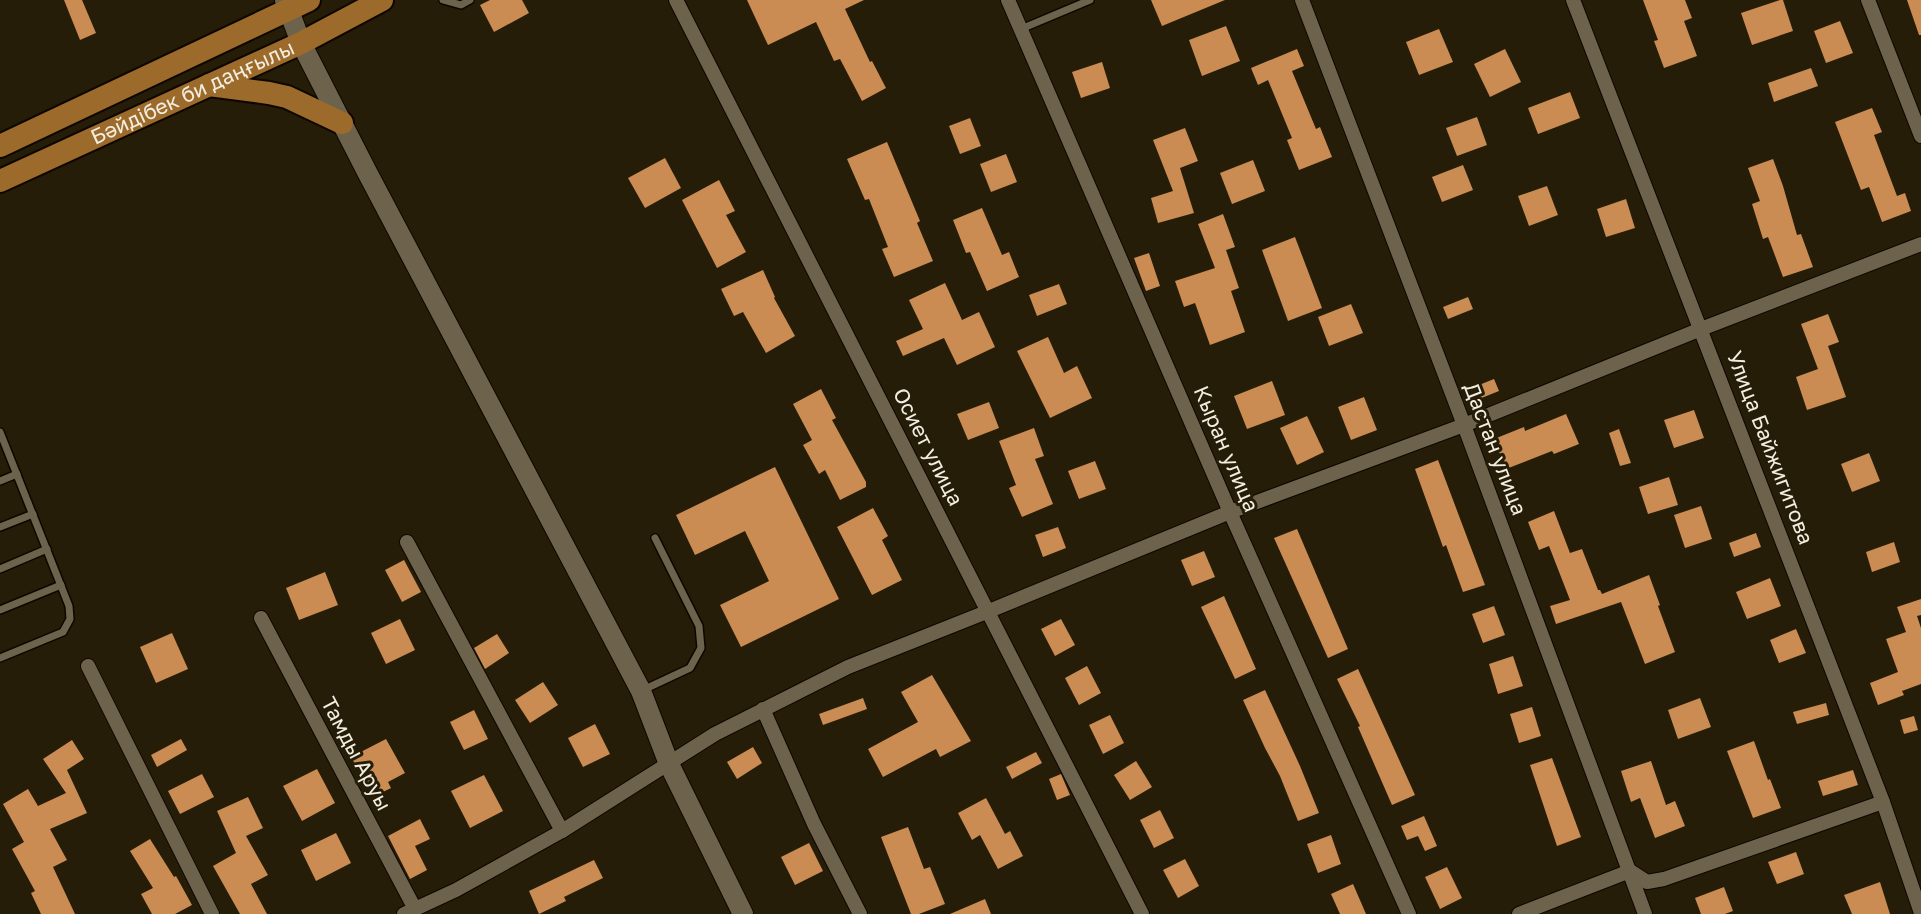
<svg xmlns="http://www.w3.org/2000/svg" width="1921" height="914" font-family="'Golos Text',sans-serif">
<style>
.building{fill:#ca8c53}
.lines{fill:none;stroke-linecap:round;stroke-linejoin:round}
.lane-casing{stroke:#0e0700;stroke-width:10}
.street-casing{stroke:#0e0700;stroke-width:16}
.secondary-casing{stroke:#0e0700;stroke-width:22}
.primary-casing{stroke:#0e0700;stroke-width:26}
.lane{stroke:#6d634c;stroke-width:7}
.street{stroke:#6d634c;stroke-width:14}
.secondary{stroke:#6d634c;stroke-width:20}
.primary{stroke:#9c6a2a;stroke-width:22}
.labels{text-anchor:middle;stroke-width:6;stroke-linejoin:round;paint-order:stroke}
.street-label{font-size:21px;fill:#f3eee1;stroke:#251d08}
</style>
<rect width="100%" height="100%" fill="#251d08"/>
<g class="building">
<polygon points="64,0 82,0 96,33 80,40"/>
<polygon points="490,0 522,0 529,13 494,32 480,5"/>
<polygon points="747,0 864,0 845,9 870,62 872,61 886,88 862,101 840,59 834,61 816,22 768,45"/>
<polygon points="1151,0 1225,0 1162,26"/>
<polygon points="1643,0 1685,0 1692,18 1684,21 1697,56 1664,68 1654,41 1658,40"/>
<polygon points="1780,0 1783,0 1793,31 1752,45 1741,13"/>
<polygon points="1907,0 1921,0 1921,35 1919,35"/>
<polygon points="1840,21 1853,53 1826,63 1814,31"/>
<polygon points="1226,26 1240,61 1202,76 1189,40"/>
<polygon points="1439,29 1453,62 1419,75 1406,42"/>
<polygon points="1297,49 1304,66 1292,71 1316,129 1320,127 1332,157 1299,170 1287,140 1292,138 1268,80 1258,85 1251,68"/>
<polygon points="1505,49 1521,82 1490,97 1474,64"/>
<polygon points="1102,62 1110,88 1081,98 1072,72"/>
<polygon points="1811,68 1818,86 1774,102 1768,83"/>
<polygon points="1570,92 1580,118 1538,134 1528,108"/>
<polygon points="1872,108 1882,132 1874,135 1897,196 1905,193 1911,211 1882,222 1869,187 1861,190 1835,122"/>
<polygon points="1477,117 1487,145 1457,156 1446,128"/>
<polygon points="970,118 981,146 960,154 949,126"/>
<polygon points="1185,128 1198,161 1180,168 1194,213 1158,223 1151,198 1173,191 1153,140"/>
<polygon points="887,142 920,221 917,223 933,261 894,277 882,249 888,247 869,199 865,200 847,159"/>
<polygon points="1006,154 1017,182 991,192 980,164"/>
<polygon points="665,158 681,188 645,208 628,178"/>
<polygon points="1773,159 1783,186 1797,235 1801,234 1813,267 1783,277 1768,237 1763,239 1752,204 1760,201 1748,168"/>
<polygon points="1253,160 1265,191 1232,204 1220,173"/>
<polygon points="1463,165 1473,190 1442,202 1432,177"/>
<polygon points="719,180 735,211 726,215 746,252 717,268 682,200"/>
<polygon points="1547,186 1558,215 1529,226 1518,196"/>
<polygon points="1626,199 1635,228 1606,237 1597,209"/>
<polygon points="982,208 1002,255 1009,252 1019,277 987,291 970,252 966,253 953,220"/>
<polygon points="1223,214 1235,247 1226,250 1239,288 1231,291 1245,332 1210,345 1195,303 1184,307 1175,281 1215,268 1198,224"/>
<polygon points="1295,237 1322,308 1288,321 1262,250"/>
<polygon points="1149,253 1160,286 1146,291 1134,258"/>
<polygon points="763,270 775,297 774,298 795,336 766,353 743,312 734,316 721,289"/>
<polygon points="945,283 962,320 979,312 995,347 957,365 944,338 903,356 896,341 923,329 909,300"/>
<polygon points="1059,284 1067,304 1037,316 1029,295"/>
<polygon points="1468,297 1473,309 1448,319 1443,307"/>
<polygon points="1351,304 1363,333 1329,346 1318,317"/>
<polygon points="1828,314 1839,342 1828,346 1846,397 1807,410 1796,377 1818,369 1801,324"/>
<polygon points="1048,337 1064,373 1077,366 1092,398 1050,418 1017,351"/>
<polygon points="1494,379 1499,391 1474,401 1469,389"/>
<polygon points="1272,381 1285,415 1247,429 1234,396"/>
<polygon points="821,389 836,418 832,420 866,482 866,487 840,500 825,470 819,474 803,445 812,440 793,404"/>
<polygon points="1364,397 1377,430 1351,440 1338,407"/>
<polygon points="989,402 999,428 968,440 957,414"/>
<polygon points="1694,410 1704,438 1674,448 1664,420"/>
<polygon points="1566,414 1579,444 1554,454 1552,451 1506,469 1494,439 1524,427 1525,431"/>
<polygon points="1307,416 1324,452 1297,465 1280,428"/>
<polygon points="1034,428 1044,456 1035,459 1053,504 1022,517 1009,488 1016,485 999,441"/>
<polygon points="1619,429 1631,463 1620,466 1609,433"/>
<polygon points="1869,453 1880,481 1852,492 1841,464"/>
<polygon points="1438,460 1485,585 1463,592 1446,545 1443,547 1415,469"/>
<polygon points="1095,461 1106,489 1079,499 1068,471"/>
<polygon points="775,467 839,599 741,647 720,605 769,581 745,531 695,555 676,515"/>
<polygon points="1669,477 1678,505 1648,514 1639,487"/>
<polygon points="1701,506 1712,539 1685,548 1674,515"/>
<polygon points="873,508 888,536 882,540 902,580 872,595 837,527"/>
<polygon points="1554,511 1570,553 1582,549 1598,590 1600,590 1602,594 1649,575 1660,605 1658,606 1675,652 1645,664 1621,602 1556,624 1550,606 1570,600 1549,546 1539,550 1528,522"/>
<polygon points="1058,527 1066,548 1043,557 1035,535"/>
<polygon points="1297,529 1348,649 1328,658 1274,538"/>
<polygon points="1756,533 1761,547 1734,557 1729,543"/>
<polygon points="1894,542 1900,562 1872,572 1866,552"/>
<polygon points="1204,551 1215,577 1192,586 1181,560"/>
<polygon points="404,560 421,592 402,602 385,570"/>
<polygon points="325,572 338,605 299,620 286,588"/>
<polygon points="1770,578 1781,606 1747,619 1736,592"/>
<polygon points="1224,596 1256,669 1235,679 1201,607"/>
<polygon points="1921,599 1921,615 1917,616 1921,628 1921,684 1902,691 1904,695 1878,705 1870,683 1898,672 1886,639 1906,632 1897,607"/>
<polygon points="1494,606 1505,635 1483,643 1472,614"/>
<polygon points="400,619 415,650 386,664 371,633"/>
<polygon points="1061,619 1075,645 1055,656 1041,629"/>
<polygon points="1796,629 1806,653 1779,663 1770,640"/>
<polygon points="172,633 188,669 156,683 140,647"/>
<polygon points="497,634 509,653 485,669 474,648"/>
<polygon points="1513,656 1523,686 1498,694 1489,664"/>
<polygon points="1087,666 1101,693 1079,705 1065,678"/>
<polygon points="1358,669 1415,795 1392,805 1358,727 1360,726 1337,679"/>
<polygon points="932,675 971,741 940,757 936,749 883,777 868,749 918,722 901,692"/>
<polygon points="543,682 558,705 530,723 515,700"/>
<polygon points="1265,690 1300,766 1319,813 1298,821 1280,776 1265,748 1243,700"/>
<polygon points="863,698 867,709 823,725 819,714"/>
<polygon points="1700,698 1711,727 1678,739 1668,710"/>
<polygon points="1826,703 1829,715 1797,724 1793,712"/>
<polygon points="1532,707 1541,736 1519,743 1510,714"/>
<polygon points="474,710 488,739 464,750 450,722"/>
<polygon points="1110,715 1124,743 1103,754 1089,725"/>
<polygon points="1914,716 1918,730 1904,734 1900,720"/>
<polygon points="595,724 610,754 583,767 568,738"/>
<polygon points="181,739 187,750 157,767 151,755"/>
<polygon points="386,739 405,773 388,782 391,788 373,797 351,757"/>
<polygon points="72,740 84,759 67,770 87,813 50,829 67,860 53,867 75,914 41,914 31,893 35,891 12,849 24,842 3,804 28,789 38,806 66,793 43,759"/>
<polygon points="1754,741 1768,780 1770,779 1781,808 1753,818 1727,751"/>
<polygon points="753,747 762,763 737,779 727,762"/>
<polygon points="1036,752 1042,763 1012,779 1006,767"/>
<polygon points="1552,758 1581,837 1557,846 1530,765"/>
<polygon points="1136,761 1152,787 1130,800 1114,775"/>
<polygon points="1651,761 1666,805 1675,801 1685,826 1655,838 1640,798 1631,802 1621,771"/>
<polygon points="317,769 335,803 302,821 283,786"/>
<polygon points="1853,770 1858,785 1823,796 1818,781"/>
<polygon points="202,774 214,797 180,814 168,791"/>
<polygon points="1061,774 1070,795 1057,800 1049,779"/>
<polygon points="484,775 503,811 470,828 451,791"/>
<polygon points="248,797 263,828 246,836 268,875 251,884 267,914 240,914 213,866 236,853 217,811"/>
<polygon points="986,798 1005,834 1010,831 1023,856 998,869 980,835 972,840 958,813"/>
<polygon points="1160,810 1174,838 1154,848 1140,820"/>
<polygon points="1424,816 1437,846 1425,851 1418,836 1407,840 1401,826"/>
<polygon points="420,819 430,839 415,846 427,870 410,879 388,836"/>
<polygon points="908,827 924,869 930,867 945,904 919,914 911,914 881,837"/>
<polygon points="336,833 351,863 316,881 301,850"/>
<polygon points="1331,835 1341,864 1318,873 1307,844"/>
<polygon points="150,839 174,877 176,876 192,905 175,914 152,914 141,894 153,888 130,851"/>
<polygon points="809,843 823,871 795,885 781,857"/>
<polygon points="1796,852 1804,874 1777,884 1768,862"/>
<polygon points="1185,859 1199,886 1178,898 1163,870"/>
<polygon points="594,860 603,878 564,897 566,901 539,914 529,891"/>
<polygon points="1447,867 1462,898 1440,909 1425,877"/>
<polygon points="1880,882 1890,914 1852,914 1844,895"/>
<polygon points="1353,884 1366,914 1340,914 1331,894"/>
<polygon points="1724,887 1733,911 1725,914 1701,914 1695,898"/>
<polygon points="985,899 991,914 950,914"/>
</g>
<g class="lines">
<defs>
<g id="lane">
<polyline points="443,0 461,5 470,0"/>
<polyline points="1021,29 1090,0"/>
<polyline points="0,432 69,606 70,619 63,632 0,658"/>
<polyline points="0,481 17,474"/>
<polyline points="0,527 33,514"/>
<polyline points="0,569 47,549"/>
<polyline points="0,610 61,585"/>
<polyline points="643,690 690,668 701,648 699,626 655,538"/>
</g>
<g id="street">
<polyline points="676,0 1142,914"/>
<polyline points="1008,0 1230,512 1409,914"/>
<polyline points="1302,0 1464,425 1645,914"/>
<polyline points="1573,0 1883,802 1921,913"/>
<polyline points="1868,0 1921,136"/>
<polyline points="407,542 562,831"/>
<polyline points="261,618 415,909"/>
<polyline points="88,666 212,914"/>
<polyline points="763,709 814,824 860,914"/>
<polyline points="404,914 456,890 562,831 715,734 848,667 989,611 1230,512 1464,425 1701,329 1921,244"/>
<polyline points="1519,914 1630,871 1647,882 1664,879 1883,802"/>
</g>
<polyline id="secondary" points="285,0 301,43 367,172 641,691 669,764 743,914"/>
<g id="primary">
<polyline points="209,85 269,93 287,97 342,123"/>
<polyline points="0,146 309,0"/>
<path id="s1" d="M 0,181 L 301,43 L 382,0"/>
</g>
</defs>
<use href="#lane" class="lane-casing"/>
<use href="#street" class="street-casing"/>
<use href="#secondary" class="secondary-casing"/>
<use href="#primary" class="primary-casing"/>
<use href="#lane" class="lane"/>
<use href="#street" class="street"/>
<use href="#secondary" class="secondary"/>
<use href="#primary" class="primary"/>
</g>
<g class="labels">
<g class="street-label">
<text dy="7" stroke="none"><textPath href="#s1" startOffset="212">Бәйдібек би даңғылы</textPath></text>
<text transform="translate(928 447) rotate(63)" y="7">Осиет улица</text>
<text transform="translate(1770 448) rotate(69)" y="7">Улица Байжигитова</text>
<text transform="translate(1226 449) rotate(67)" y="7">Кыран улица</text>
<text transform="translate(1495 449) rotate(69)" y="7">Дастан улица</text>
<text transform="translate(356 754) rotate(62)" y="7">Тамды Аруы</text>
</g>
</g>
</svg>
